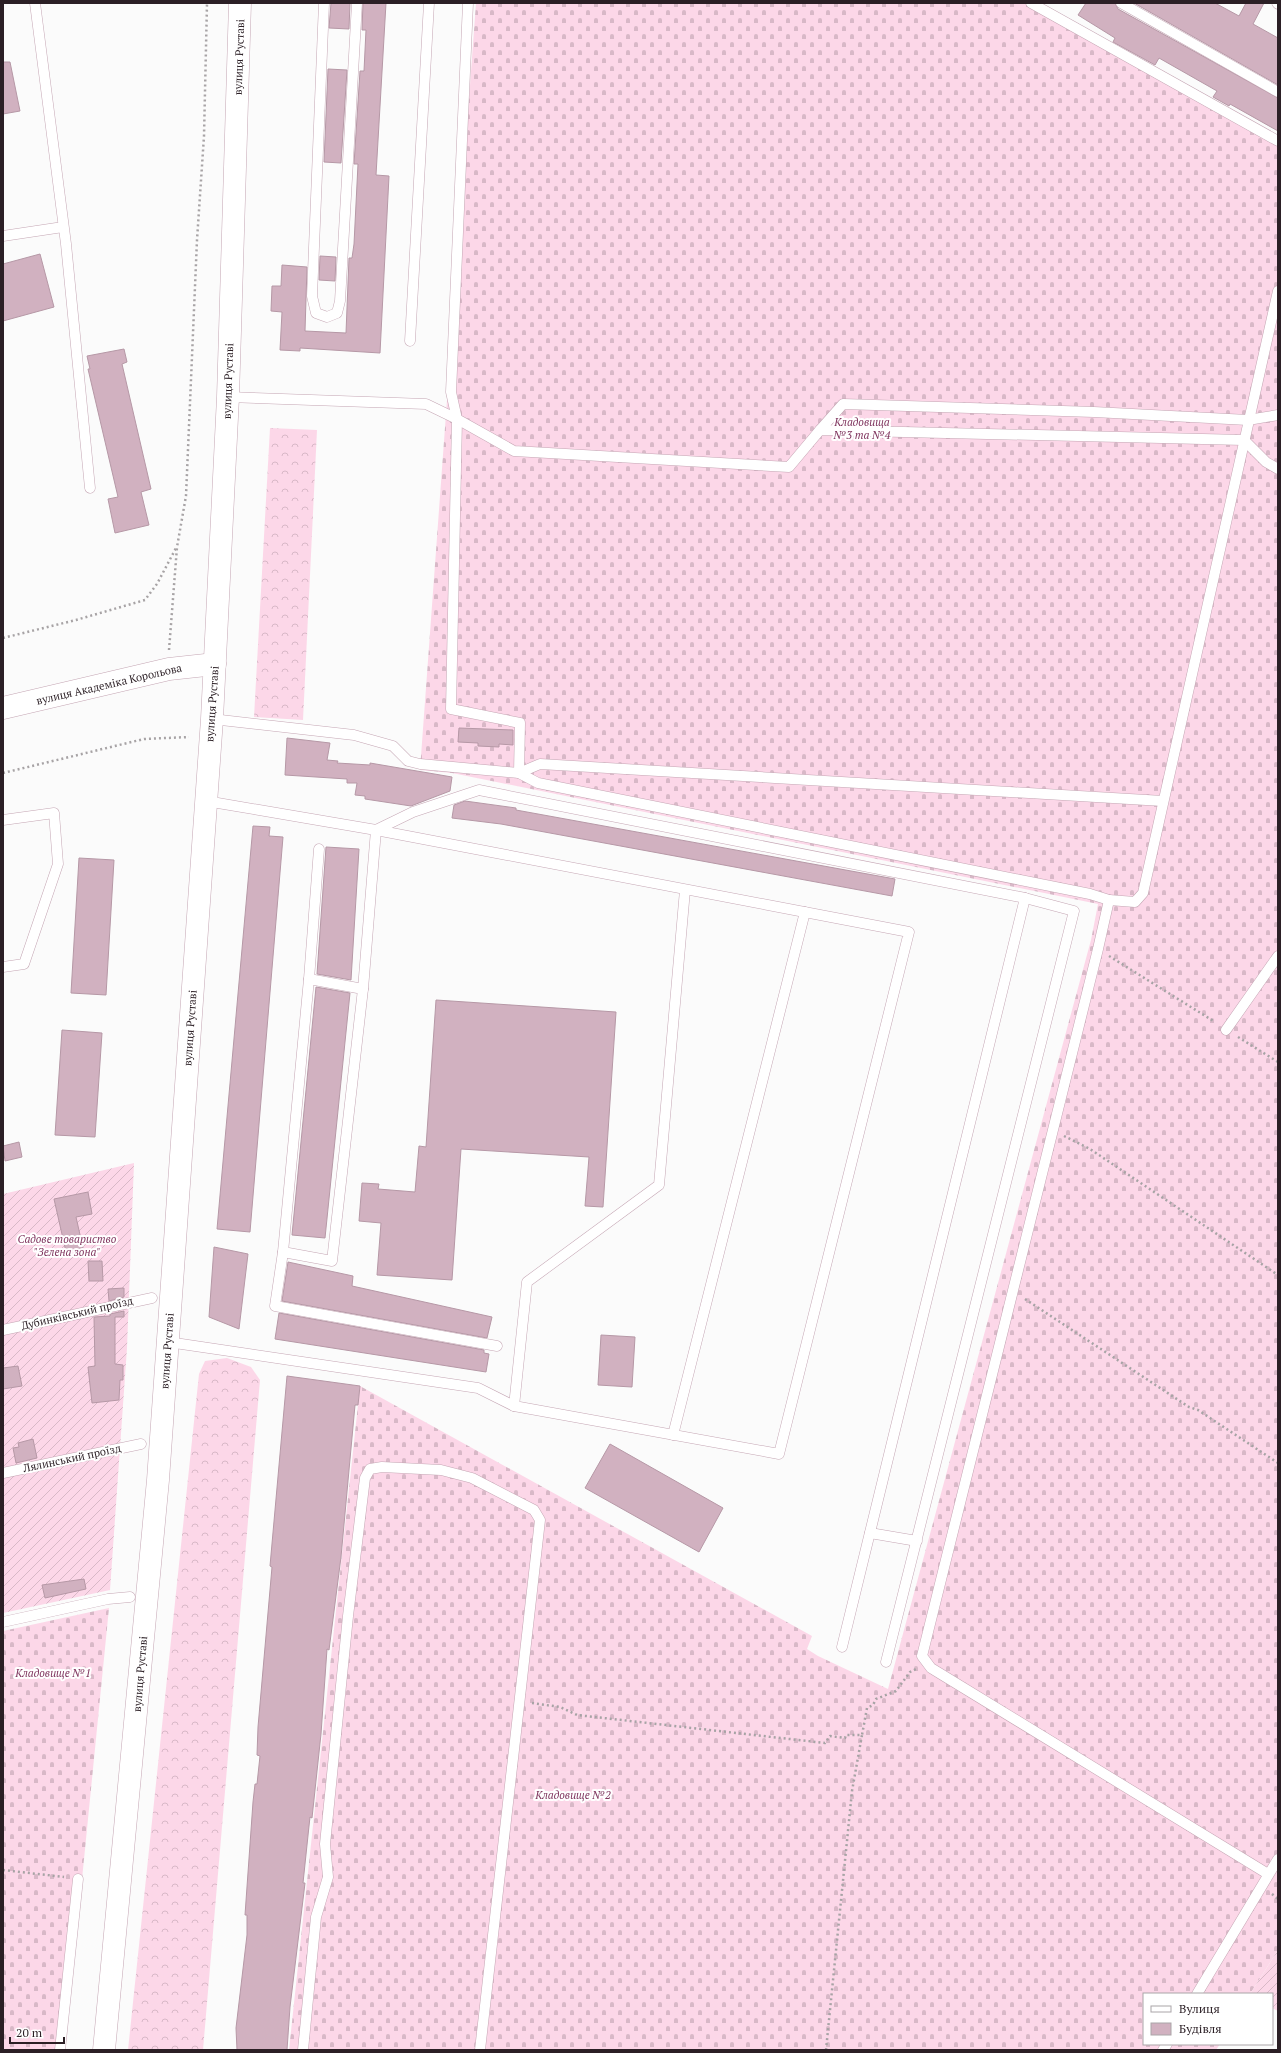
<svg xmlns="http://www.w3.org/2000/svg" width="1281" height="2053" font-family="'PT Serif',serif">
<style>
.forest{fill:url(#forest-crowns)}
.cemetery{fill:url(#cemetery-stones)}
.garden{fill:url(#garden-furrows)}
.building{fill:#d1b1c0;stroke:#b698a6}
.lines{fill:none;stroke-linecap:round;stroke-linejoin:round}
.lane-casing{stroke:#c5a6b4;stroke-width:11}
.secondary-casing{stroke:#c5a6b4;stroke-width:23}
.path{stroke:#a7a3a5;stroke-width:2.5;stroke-dasharray:2 3;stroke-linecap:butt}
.lane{stroke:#fff;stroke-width:10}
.secondary{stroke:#fff;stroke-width:22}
.labels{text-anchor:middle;stroke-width:4;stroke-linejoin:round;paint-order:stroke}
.street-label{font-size:11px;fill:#2b1f25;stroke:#fff}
.park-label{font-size:11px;font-style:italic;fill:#813760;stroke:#fff}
</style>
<defs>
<pattern id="forest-crowns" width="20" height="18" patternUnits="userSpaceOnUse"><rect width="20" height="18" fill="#fcd7e8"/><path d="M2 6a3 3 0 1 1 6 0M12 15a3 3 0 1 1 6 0" fill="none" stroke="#d8b8c7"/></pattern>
<pattern id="cemetery-stones" width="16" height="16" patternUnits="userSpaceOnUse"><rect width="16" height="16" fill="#fcd7e8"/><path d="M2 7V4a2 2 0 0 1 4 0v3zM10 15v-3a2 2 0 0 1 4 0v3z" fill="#d8b8c7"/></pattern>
<pattern id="garden-furrows" width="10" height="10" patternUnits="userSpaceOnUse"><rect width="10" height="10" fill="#fcd7e8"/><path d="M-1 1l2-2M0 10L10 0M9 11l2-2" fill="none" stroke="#d8b8c7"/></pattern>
</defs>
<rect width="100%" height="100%" fill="#fbfbfb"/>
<g class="forest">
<polygon points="270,428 317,430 303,720 254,717"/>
<polygon points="227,1358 251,1367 260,1380 203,2050 128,2050 199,1374 205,1361"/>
</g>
<g class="cemetery">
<polygon points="476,3 1028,3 1278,141 1278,1950 1250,1994 1144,1994 1144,2044 1220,2044 1216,2050 289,2050 360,1386 812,1636 807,1649 818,1656 888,1689 1091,940 1098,904 452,773 420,770"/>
<polygon points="109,1608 65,2050 3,2050 3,1631"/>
</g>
<g class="garden">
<polygon points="134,1163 127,1348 110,1590 3,1613 3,1194"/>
<polygon points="1278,1950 1278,2011 1272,2008 1272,1994 1250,1994"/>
</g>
<g class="building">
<polygon points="331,3 350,3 349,29 329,28"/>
<polygon points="363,3 386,3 376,175 389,176 380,353 300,348 300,351 280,350 282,312 271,311 272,286 281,286 282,265 307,267 305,331 346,333 349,258 352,258 354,244 358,164 354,164 360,71 364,71 366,30 362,30"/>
<polygon points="1086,3 1115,3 1118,9 1278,98 1278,131 1230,104 1229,106 1213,97 1217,91 1159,58 1155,65 1113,42 1115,38 1078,15"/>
<polygon points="1134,3 1215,3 1239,16 1246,3 1264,3 1253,24 1278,38 1278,85"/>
<polygon points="3,62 10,62 20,111 3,114"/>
<polygon points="328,69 347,70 341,163 324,162"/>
<polygon points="40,254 54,307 3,321 3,264"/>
<polygon points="320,256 336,257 335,281 319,280"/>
<polygon points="124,349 127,362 122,364 151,489 141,492 149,525 115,533 108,499 118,497 88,369 90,369 87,356"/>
<polygon points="459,728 513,730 513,745 499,744 499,747 478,746 478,743 458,742"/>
<polygon points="287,738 330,743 327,760 338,761 337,763 370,765 370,763 452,777 450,791 411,806 365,799 365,796 355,795 357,783 347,783 347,779 285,775"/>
<polygon points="465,801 516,808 516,810 895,879 892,896 501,824 452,818 454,805"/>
<polygon points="253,826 270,827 269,836 283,837 250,1232 217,1229"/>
<polygon points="326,847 359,849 351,980 317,974"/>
<polygon points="79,858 114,860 106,995 71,993"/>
<polygon points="316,987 350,993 325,1238 292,1235"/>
<polygon points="436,1000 616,1012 603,1207 585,1206 589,1157 461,1149 452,1280 377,1275 381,1223 359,1221 362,1183 379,1184 378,1189 415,1192 419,1146 426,1147"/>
<polygon points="62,1030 102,1033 95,1137 55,1135"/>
<polygon points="19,1142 22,1157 5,1161 3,1146"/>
<polygon points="88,1192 92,1214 76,1217 83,1248 66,1252 54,1199"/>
<polygon points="214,1247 248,1254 239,1329 209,1317"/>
<polygon points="88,1261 102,1261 103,1281 89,1281"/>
<polygon points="288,1262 353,1276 352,1286 492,1317 487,1338 282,1301"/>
<polygon points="124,1288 124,1297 109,1301 108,1289"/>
<polygon points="124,1311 124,1317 115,1317 115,1364 123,1365 123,1380 120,1380 119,1400 92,1403 88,1367 95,1366 94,1317 110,1316 110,1314"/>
<polygon points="279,1313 484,1350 484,1353 489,1354 486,1372 275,1339"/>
<polygon points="601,1335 635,1337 632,1387 598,1385"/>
<polygon points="18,1366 22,1386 3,1389 3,1368"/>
<polygon points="287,1376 360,1386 358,1405 355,1405 341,1557 329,1650 327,1649 321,1734 312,1818 310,1817 309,1826 303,1883 305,1883 290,2007 287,2050 237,2050 236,2028 247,1935 247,1915 245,1915 253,1802 255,1784 257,1784 260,1756 257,1755 258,1727 272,1567 270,1566"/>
<polygon points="33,1439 37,1458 16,1463 13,1448 19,1447 18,1443"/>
<polygon points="610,1444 723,1508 699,1552 585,1488"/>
<polygon points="84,1579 86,1589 45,1598 42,1585"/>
</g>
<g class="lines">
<defs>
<g id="lane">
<polyline points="35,3 66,244 90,488"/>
<polyline points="324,3 312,296 316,313 327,317 337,313 340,301 357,3"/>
<polyline points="468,3 451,392 457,419 514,451 789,467 820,430 1244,440 1266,462 1278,469"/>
<polyline points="1031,3 1278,141"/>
<polyline points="1121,3 1278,92"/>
<polyline points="1277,3 1278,4"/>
<polyline points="3,236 63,227"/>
<polyline points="410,341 429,3"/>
<polyline points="228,397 426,404 457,419 451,709 520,723 519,773 538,783 1090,894 1109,900 1098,949 922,1656 931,1668 1268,1874"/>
<polyline points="820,430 843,404 1094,412 1248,420 1278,415"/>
<polyline points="212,719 354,735 393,746 408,761 420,764 519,773 540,764 1163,801"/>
<polyline points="3,820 54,813 58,864 24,964 3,967"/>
<polyline points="319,849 309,979 283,1252 275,1306 497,1346"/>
<polyline points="1109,900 1135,902 1143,893 1278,291"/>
<polyline points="309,979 363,989"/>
<polyline points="1226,1030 1278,956"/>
<polyline points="283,1252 332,1261 363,989 376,830 413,812 479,790 1025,898 842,1647"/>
<polyline points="3,1330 152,1298"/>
<polyline points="168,1342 478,1388 514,1406 779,1454 909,932 376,830 206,801"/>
<polyline points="514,1406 527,1282 659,1185 685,890"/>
<polyline points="673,1435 805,912"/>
<polyline points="3,1473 141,1444"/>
<polyline points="870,1533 917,1541"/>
<polyline points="3,1622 108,1599 130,1597"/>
<polyline points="886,1662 1074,911 1025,898"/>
<polyline points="1197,1994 1278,1859"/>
<polyline points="60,2050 78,1879"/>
<polyline points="303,2050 316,1917 328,1877 325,1844 348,1616 365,1478 370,1469 382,1467 441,1470 472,1478 534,1510 540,1520 480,2050"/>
<polyline points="1163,2050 1167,2044"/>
</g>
<g id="secondary">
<polyline points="3,708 169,669 215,664"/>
<polyline points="104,2050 158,1480 212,719 228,397 240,3"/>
</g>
</defs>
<use href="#lane" class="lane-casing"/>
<use href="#secondary" class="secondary-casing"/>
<g class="path">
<polyline points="3,638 76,620 145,600 157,584 176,548"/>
<polyline points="169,650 177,547 186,496 197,240 204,136 207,3"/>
<polyline points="3,773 144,739 189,737"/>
<polyline points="1109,956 1215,1022"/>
<polyline points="1238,1037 1278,1062"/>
<polyline points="1064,1136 1090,1149 1278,1275"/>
<polyline points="1025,1299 1189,1407 1198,1410 1278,1463"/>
<polyline points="532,1703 560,1707 577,1715 825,1743 830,1736 845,1738 846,1735 862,1735 867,1708 873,1705 876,1699 896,1691 910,1672 916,1669"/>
<polyline points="3,1870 64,1877"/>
<polyline points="1272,1894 1278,1899"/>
<polyline points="826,2050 852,1791 862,1735"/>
</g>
<use href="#lane" class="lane"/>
<use href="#secondary" class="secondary"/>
</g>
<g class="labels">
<g class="street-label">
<text transform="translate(239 57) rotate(-88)" y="4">вулиця Руставі</text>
<text transform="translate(228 381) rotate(-88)" y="4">вулиця Руставі</text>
<text transform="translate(109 684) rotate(-13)" y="4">вулиця Академіка Корольова</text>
<text transform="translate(212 704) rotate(-86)" y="4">вулиця Руставі</text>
<text transform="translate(190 1028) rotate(-86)" y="4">вулиця Руставі</text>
<text transform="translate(77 1313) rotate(-13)" y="4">Дубинківський проїзд</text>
<text transform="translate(167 1351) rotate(-86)" y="4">вулиця Руставі</text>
<text transform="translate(72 1458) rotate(-12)" y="4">Лялинський проїзд</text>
<text transform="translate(140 1674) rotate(-85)" y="4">вулиця Руставі</text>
</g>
<g class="park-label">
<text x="862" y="426">Кладовища<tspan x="862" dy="13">№3 та №4</tspan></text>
<text x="67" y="1243">Садове товариство<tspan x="67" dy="13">"Зелена зона"</tspan></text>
<text x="53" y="1677">Кладовище №1</text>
<text x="573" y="1799">Кладовище №2</text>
</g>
</g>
<rect width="1281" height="2053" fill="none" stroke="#2b1f25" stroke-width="8"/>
<rect x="1143" y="1993" width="130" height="52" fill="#ffffff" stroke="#aaa5a8"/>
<rect x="1151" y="2006" width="20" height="6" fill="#ffffff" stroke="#aaa5a8"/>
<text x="1179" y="2013" font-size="12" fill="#2b1f25">Вулиця</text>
<rect x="1151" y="2023" width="20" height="12" fill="#d1b1c0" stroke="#aaa5a8"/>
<text x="1179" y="2033" font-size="12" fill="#2b1f25">Будівля</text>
<path d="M10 2037v6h54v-6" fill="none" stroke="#2b1f25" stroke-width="2"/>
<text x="16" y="2037" font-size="12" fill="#2b1f25" stroke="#ffffff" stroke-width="3" paint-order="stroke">20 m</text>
</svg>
